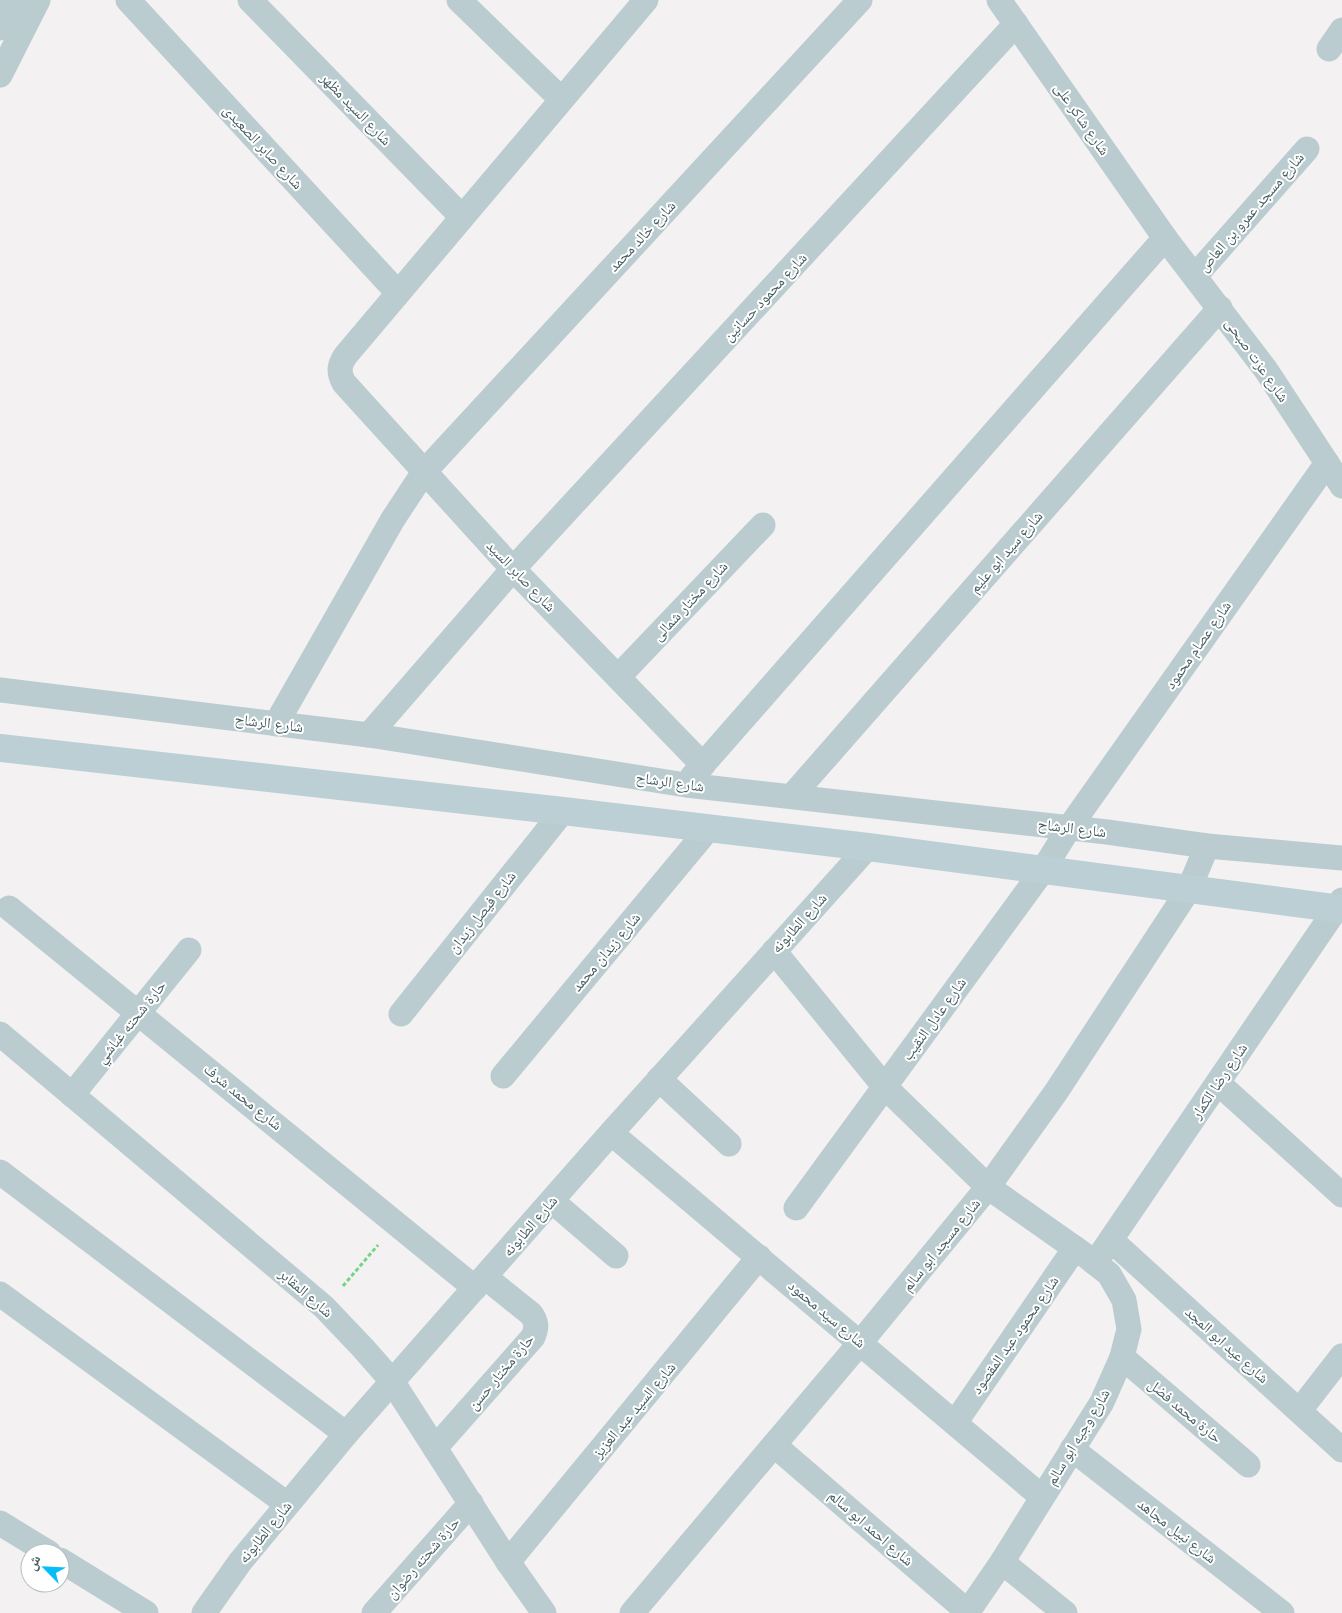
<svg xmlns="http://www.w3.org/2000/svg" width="1342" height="1613" font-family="Helvetica,'Noto Naskh Arabic',sans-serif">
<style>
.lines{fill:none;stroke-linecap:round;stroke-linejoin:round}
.path{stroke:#70d683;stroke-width:3;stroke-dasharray:4 2.5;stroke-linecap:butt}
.minor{stroke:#bacccf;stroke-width:25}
.secondary{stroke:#bbcfd4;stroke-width:28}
.labels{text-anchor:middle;stroke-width:4;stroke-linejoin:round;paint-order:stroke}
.street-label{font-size:15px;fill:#465d61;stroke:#fff}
</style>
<rect width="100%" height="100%" fill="#f3f1f2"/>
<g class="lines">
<polyline class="path" points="343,1286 378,1245"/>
<g class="minor">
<polyline points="128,0 398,293"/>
<polyline points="250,0 462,217"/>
<polyline points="459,0 561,99"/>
<path d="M 646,0 L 346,355 C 339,365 338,372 344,383 L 513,569 L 703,765"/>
<polyline points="999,0 1165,238 1266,370 1342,486"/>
<polyline points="0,28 14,0"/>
<polyline points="1329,49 1342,30"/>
<polyline points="0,75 38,0"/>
<polyline points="1195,276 1307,149"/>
<polyline points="618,677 763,525"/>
<polyline points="0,690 369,735 686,785 1107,832 1207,846 1342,858"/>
<polyline points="276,724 393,519 424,472 860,0"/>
<polyline points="369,735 513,569 1016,24"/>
<polyline points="692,777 1165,238"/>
<polyline points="792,796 1220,308"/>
<polyline points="9,908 475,1288"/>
<polyline points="774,951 884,1086 988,1187 1086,1256 1109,1274 1124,1300 1129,1329 1122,1357 1102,1402 1002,1562 967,1613"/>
<polyline points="401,1014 563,811"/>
<polyline points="0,1034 324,1307 363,1348 392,1381 508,1562 544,1613"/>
<polyline points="503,1076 709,828"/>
<polyline points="659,1079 729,1144"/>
<polyline points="1218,1083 1342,1195"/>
<polyline points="72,1095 189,950"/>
<polyline points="611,1133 1042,1497"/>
<polyline points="0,1172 346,1434"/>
<polyline points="552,1201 616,1256"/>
<polyline points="796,1208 1043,870 1069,828 1327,463"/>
<polyline points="1111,1240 1342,1450"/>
<polyline points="1095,1263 1342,900"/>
<polyline points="0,1294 287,1504"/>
<polyline points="1122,1357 1248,1465"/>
<polyline points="1300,1410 1342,1356"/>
<polyline points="955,1423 1075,1248"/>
<polyline points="774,1445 968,1612"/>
<path d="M 435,1448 L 533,1337 C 537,1328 537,1322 531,1314 L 485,1277"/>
<polyline points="1072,1449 1282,1613"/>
<polyline points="0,1523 49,1553"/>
<polyline points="60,1560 146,1613"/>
<polyline points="508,1562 759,1257"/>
<polyline points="1002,1562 1065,1613"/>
<polyline points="204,1613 240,1562 346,1434 611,1133 868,847"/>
<polyline points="374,1613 471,1503"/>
<polyline points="632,1613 860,1343 988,1187 1056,1092 1189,889 1207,846"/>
</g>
<polyline class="secondary" points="0,748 563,811 868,847 1342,909"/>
</g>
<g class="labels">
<g class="street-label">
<text transform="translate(356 109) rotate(46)" y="5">شارع السيد مظهر</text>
<text transform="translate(1082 119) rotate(55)" y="5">شارع شاكر على</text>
<text transform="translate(263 147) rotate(47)" y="5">شارع صابر الصعيدى</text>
<text transform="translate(1251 212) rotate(-49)" y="5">شارع مسجد عمرو بن العاص</text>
<text transform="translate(642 236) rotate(-47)" y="5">شارع خالد محمد</text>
<text transform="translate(765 297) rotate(-47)" y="5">شارع محمود حسانين</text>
<text transform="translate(1257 360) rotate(55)" y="5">شارع عزت صبحى</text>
<text transform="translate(1006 552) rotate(-49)" y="5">شارع سيد ابو عليم</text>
<text transform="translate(521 576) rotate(46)" y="5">شارع صابر السيد</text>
<text transform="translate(690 601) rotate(-47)" y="5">شارع مختار شمالى</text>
<text transform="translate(1198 645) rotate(-55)" y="5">شارع عصام محمود</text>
<text transform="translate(269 723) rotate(7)" y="5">شارع الرشاح</text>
<text transform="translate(670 782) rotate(8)" y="5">شارع الرشاح</text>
<text transform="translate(1072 828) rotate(7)" y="5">شارع الرشاح</text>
<text transform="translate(482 912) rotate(-52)" y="5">شارع فيصل زيدان</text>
<text transform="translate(799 923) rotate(-48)" y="5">شارع الطابونه</text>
<text transform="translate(606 952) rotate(-50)" y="5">شارع زيدان محمد</text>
<text transform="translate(934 1019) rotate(-54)" y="5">شارع عادل النقيب</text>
<text transform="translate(131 1022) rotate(-51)" y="5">حارة شحته غباشي</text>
<text transform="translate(1219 1081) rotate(-56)" y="5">شارع رضا الكمار</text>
<text transform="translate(243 1097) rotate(39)" y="5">شارع محمد شرف</text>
<text transform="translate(530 1226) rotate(-49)" y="5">شارع الطابونه</text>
<text transform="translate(941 1245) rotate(-51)" y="5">شارع مسجد ابو سالم</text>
<text transform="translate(306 1293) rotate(41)" y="5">شارع المقابر</text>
<text transform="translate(827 1314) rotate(40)" y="5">شارع سيد محمود</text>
<text transform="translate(1015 1335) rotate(-55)" y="5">شارع محمود عبد المقصود</text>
<text transform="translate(1227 1345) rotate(42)" y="5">شارع عيد ابو المجد</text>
<text transform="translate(501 1372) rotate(-50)" y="5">حارة مختار حسن</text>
<text transform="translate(634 1410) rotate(-50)" y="5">شارع السيد عبد العزيز</text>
<text transform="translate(1185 1411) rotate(40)" y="5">حارة محمد فضل</text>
<text transform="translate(1078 1437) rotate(-59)" y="5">شارع وجيه ابو سالم</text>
<text transform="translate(871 1528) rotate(41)" y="5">شارع احمد ابو سالم</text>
<text transform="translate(1177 1531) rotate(38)" y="5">شارع نبيل مجاهد</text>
<text transform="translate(265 1532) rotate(-51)" y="5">شارع الطابونه</text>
<text transform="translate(423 1558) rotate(-49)" y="5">حارة شحته رضوان</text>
</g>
</g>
<g transform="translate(45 1568) rotate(294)"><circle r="24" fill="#ffffff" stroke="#b5bec0"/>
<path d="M0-4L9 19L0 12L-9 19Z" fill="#06bdf8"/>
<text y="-8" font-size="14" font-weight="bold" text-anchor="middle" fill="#465d61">ش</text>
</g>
</svg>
